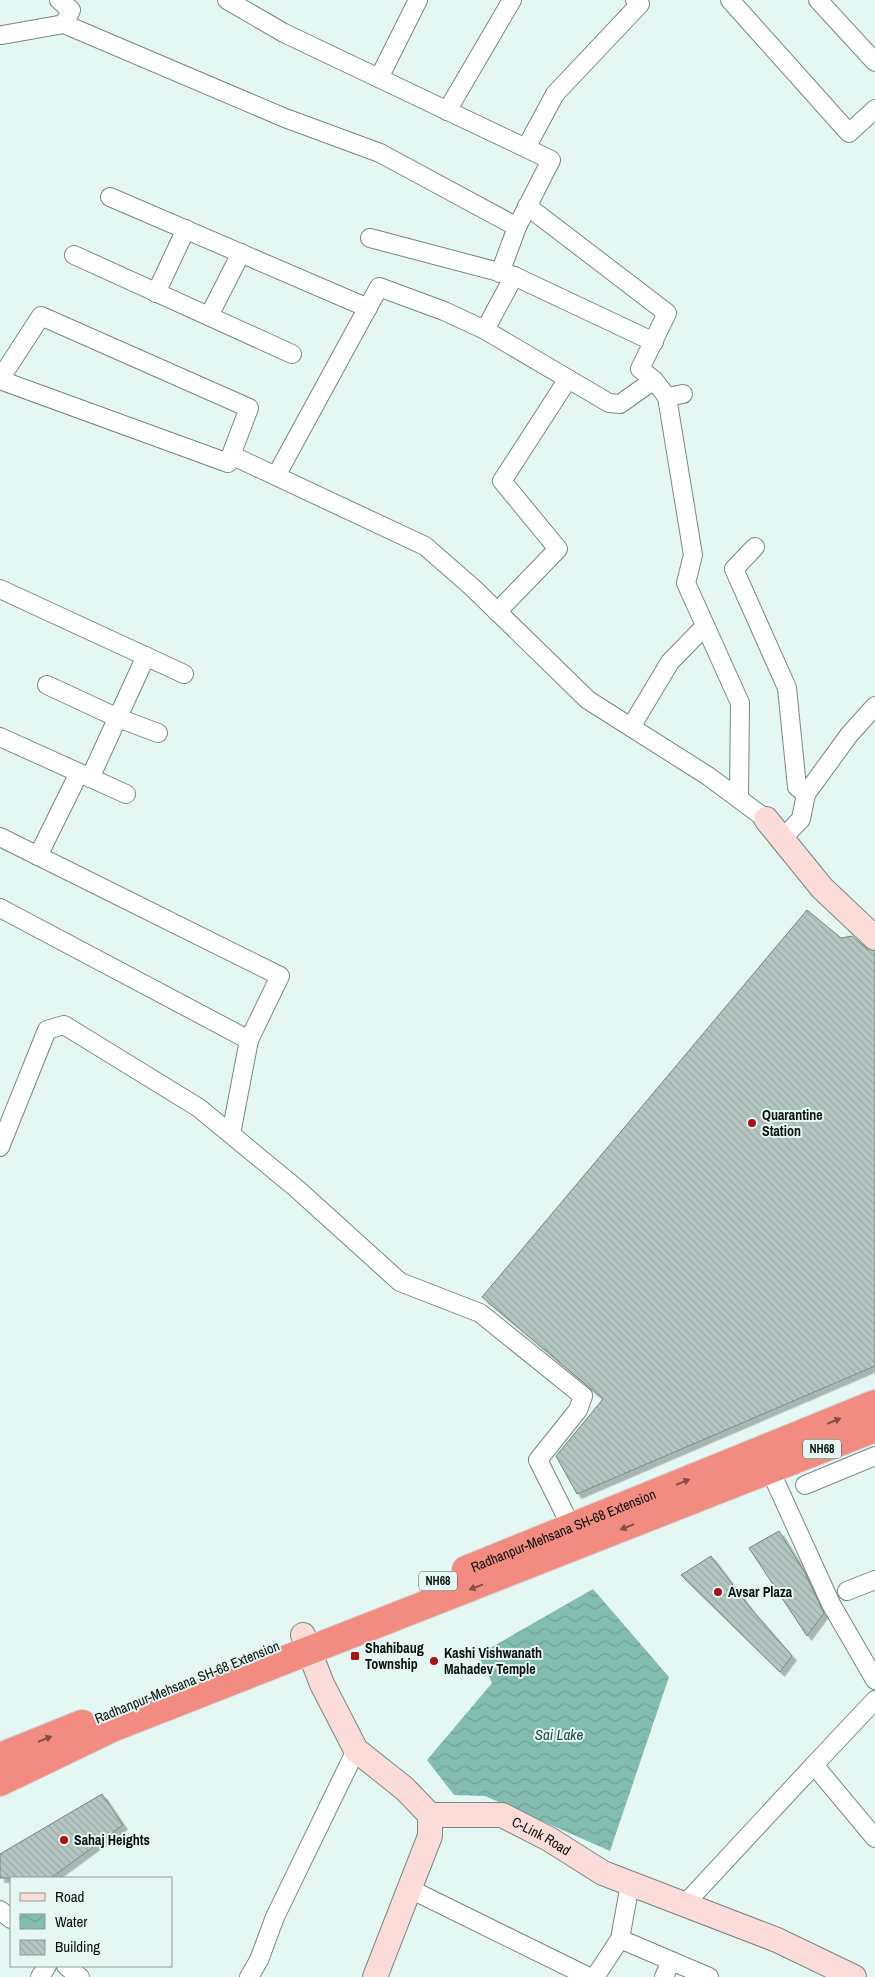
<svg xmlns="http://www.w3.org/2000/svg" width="875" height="1977" font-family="'Archivo Narrow',sans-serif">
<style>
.water{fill:url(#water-waves)}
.building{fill:url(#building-back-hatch);stroke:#758682;filter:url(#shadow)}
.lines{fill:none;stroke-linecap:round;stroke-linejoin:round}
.street-casing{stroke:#778784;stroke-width:20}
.secondary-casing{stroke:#778784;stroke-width:26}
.highway-casing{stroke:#d3d4d4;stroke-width:30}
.street{stroke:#fff;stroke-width:18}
.secondary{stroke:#fbdcd9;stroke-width:24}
.highway{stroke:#f28c80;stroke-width:28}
.oneway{fill:#7e4e47}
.poi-dot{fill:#a81315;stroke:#e5f7f3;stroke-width:2}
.labels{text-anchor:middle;stroke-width:4;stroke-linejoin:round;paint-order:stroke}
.shield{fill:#e5f7f3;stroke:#4c5553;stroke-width:1}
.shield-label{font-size:12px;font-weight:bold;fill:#0a100e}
.poi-label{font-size:14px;font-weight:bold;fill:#0a100e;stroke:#e5f7f3;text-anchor:start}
.street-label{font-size:14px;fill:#0a100e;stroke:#e5f7f3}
.water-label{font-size:15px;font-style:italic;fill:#1a4d45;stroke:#e5f7f3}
</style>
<defs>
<pattern id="water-waves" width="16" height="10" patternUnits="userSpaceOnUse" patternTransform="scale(1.25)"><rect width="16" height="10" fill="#83bdb1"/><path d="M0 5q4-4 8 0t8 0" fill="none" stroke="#70a197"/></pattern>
<pattern id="building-back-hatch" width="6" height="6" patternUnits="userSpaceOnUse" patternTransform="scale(1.25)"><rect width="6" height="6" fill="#b4c6c2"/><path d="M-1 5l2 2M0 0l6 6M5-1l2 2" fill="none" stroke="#99a9a6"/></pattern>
<filter id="shadow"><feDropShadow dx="4.5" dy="4.5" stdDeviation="0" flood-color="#0004"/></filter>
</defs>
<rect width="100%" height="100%" fill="#e5f7f3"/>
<polygon class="water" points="593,1589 669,1677 610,1851 485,1796 454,1795 427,1760 492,1683 478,1655"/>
<g class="building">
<polygon points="807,910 841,938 852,936 866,948 875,951 875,1366 577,1494 556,1456 603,1399 482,1297"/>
<polygon points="779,1531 805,1573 824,1613 807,1636 749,1548"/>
<polygon points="711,1556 751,1609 792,1656 780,1672 681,1575"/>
<polygon points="102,1794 123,1825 51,1878 0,1878 0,1854"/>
</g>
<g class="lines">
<defs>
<g id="street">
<polyline points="59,0 71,10 64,24"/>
<polyline points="227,0 284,33 551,160 517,227"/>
<polyline points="730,0 849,133 875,109"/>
<polyline points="818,0 875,62"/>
<polyline points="2,35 64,24 285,118 380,153 517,227 500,273"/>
<polyline points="379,78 418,0"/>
<polyline points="447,111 512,0"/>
<polyline points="526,148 555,94 640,4 635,0"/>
<polyline points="110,197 368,308"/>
<polyline points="527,206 667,313 640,369 654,380"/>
<polyline points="370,238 514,276 485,330"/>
<polyline points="74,255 292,354"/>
<polyline points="514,276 654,342"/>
<polyline points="156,293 186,229"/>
<polyline points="209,316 241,253"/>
<polyline points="0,379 41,316 249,408 228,463 0,380"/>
<polyline points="667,397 683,394"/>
<polyline points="231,455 425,546 472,587 588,700 708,776 766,819"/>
<polyline points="276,476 379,287 444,311 485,330 609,403 620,404 654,380 667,397 693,555 686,583 740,703 739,798"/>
<polyline points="755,547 734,569 787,688 797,787 806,794"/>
<polyline points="0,589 184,674"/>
<polyline points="497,612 558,549 502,481 568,379"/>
<polyline points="47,685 118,718 158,733"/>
<polyline points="631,727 670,662 705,626"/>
<polyline points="0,737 126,794"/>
<polyline points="90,778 146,656"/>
<polyline points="0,837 280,976 249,1040 0,908"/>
<polyline points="783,838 801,819 806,794 849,735 875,706"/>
<polyline points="38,856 79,773"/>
<polyline points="231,1134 249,1040"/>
<polyline points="0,1147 47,1030 64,1025 199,1108 296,1188 400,1282 480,1313 583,1396 578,1410 538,1460 576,1536"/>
<polyline points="770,1470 831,1604 875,1680"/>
<polyline points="805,1485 875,1456"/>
<polyline points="847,1591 875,1580"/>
<polyline points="875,1700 814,1765 875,1838"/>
<polyline points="410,1889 589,1977"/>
<polyline points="684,1905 814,1765"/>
<polyline points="0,1910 11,1919"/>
<polyline points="620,1939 709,1977"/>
<polyline points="66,1966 80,1977"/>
<polyline points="40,1977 47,1966"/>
<polyline points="249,1977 259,1960 275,1917 356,1750"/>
<polyline points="595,1977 620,1939 630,1884"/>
<polyline points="664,1977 671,1961"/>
</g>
<g id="secondary">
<polyline points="766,819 822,888 875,938"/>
<path id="s1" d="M 303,1635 L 322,1684 L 356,1750 L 405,1789 L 430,1815 L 502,1815 L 549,1839 L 603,1873 L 777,1940 L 854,1977"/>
<polyline points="375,1977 430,1836 430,1815"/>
</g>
<g id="highway">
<path id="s2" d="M 466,1570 L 875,1404"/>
<polyline points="0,1757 82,1724"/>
<polyline points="0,1782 112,1728 875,1428"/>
</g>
</defs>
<use href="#street" class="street-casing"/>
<use href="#secondary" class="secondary-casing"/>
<use href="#highway" class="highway-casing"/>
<use href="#street" class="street"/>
<use href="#secondary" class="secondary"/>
<use href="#highway" class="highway"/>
</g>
<defs><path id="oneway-solid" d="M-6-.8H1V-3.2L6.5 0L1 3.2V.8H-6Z" transform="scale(1.25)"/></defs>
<g class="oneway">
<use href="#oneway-solid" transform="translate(834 1421) rotate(-22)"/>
<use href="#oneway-solid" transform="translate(683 1482) rotate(-22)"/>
<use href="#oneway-solid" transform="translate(627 1527) rotate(158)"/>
<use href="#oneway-solid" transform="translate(476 1587) rotate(159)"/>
<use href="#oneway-solid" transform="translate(45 1739) rotate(-22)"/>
</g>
<g class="poi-dot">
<circle cx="752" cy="1123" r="5"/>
<circle cx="718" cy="1592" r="5"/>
<rect x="350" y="1651" width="10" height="10" rx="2.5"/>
<circle cx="434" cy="1661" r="5"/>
<circle cx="64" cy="1840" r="5"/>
</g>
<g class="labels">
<g class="shield">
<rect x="803" y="1439.5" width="38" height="19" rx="4"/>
<rect x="419" y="1571.5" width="38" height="19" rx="4"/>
</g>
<g class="shield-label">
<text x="822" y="1453">NH68</text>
<text x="438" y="1585">NH68</text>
</g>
<g class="poi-label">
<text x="762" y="1120">Quarantine<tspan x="762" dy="16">Station</tspan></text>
<text x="728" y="1597">Avsar Plaza</text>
<text x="365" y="1653">Shahibaug<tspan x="365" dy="16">Township</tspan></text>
<text x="444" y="1658">Kashi Vishwanath<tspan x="444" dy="16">Mahadev Temple</tspan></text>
<text x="74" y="1845">Sahaj Heights</text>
</g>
<g class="street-label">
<text dy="5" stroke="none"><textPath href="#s2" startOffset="105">Radhanpur-Mehsana SH-68 Extension</textPath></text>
<text transform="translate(187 1682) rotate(-22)" y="5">Radhanpur-Mehsana SH-68 Extension</text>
<text dy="5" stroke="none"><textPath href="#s1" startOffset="342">C-Link Road</textPath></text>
</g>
<g class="water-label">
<text x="559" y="1740">Sai Lake</text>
</g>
</g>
<rect x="10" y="1877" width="162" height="90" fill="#e5f7f3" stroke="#8d9b97"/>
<rect x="20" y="1893" width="25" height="8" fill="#fbdcd9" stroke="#8d9b97"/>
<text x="55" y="1902" font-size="15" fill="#0a100e">Road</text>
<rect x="20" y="1914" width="25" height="15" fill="url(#water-waves)" stroke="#8d9b97"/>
<text x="55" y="1927" font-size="15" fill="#0a100e">Water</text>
<rect x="20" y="1940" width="25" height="15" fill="url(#building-back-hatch)" stroke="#8d9b97"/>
<text x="55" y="1952" font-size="15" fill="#0a100e">Building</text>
</svg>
